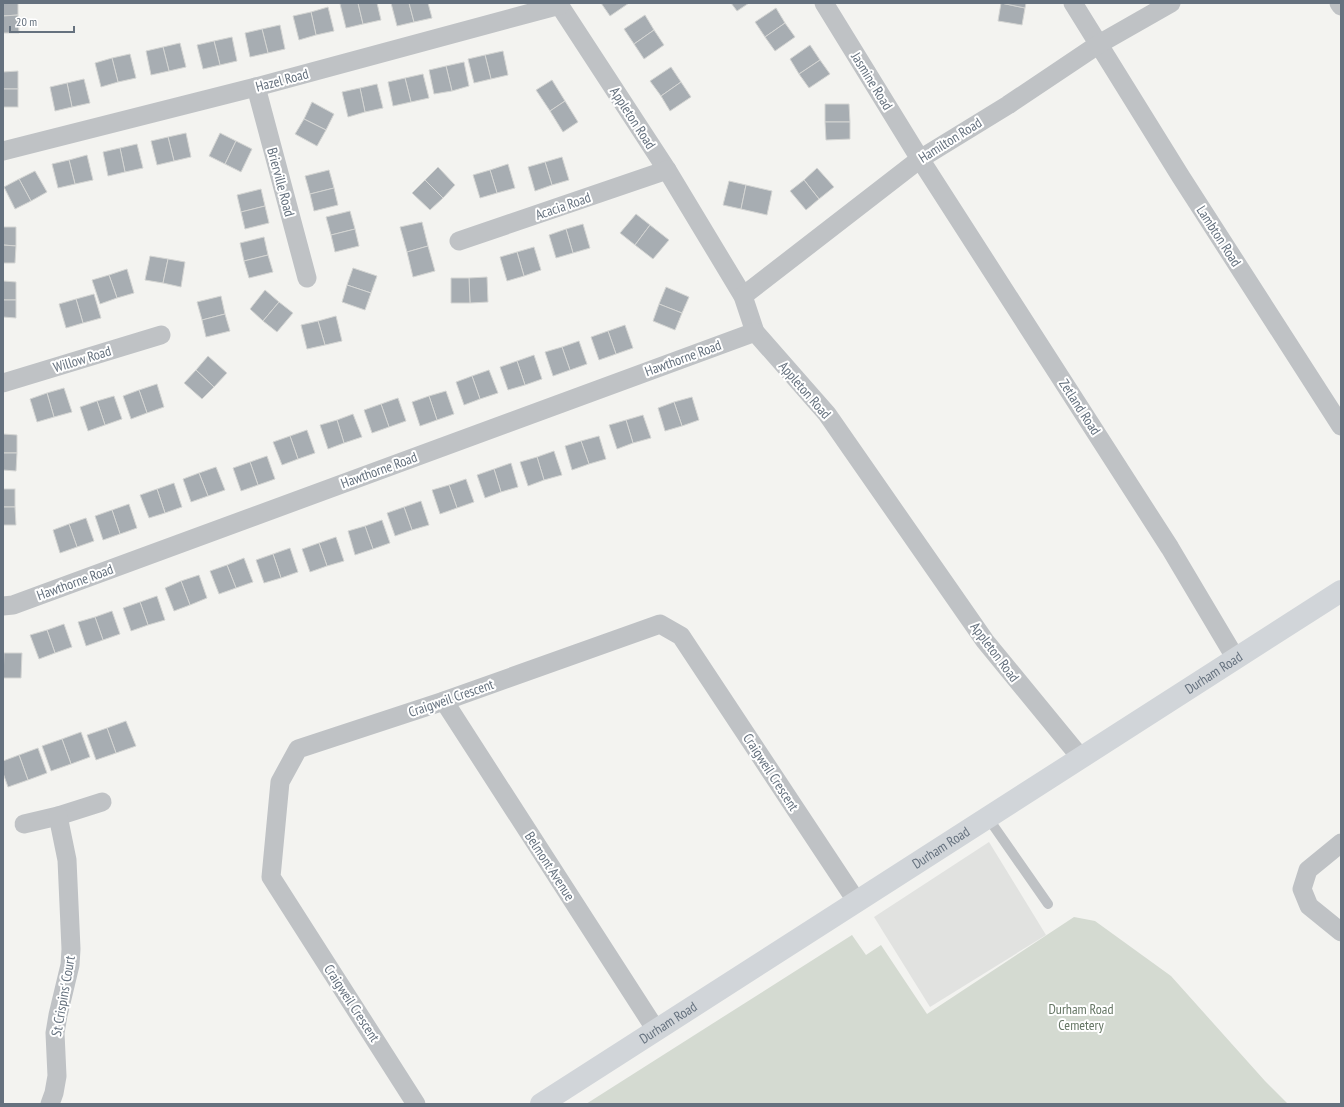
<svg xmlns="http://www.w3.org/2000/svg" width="1344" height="1107" font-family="'PT Sans Narrow',sans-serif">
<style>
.built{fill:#e1e2e0}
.green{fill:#d4dad1}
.building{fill:#a7adb2;stroke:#d4d5d3}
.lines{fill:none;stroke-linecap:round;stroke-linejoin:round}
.lane{stroke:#bfc2c5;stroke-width:10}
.street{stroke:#bfc2c5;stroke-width:19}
.secondary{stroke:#d1d5d9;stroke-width:22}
.labels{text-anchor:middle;stroke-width:4;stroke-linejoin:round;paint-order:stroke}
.street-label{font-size:14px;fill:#65717e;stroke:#fff}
.park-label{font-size:14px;fill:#657664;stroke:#fff}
</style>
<rect width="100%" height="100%" fill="#f3f3f0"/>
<polygon class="built" points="989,842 1046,935 930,1007 874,917"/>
<polygon class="green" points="1074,917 1095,921 1171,976 1265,1081 1288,1104 586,1104 852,935 866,955 881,945 927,1014"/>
<g class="building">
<polygon points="3,3 18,3 18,15 3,16"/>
<polygon points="344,3 358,3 363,24 346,28 340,4"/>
<polygon points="358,3 377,3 381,20 363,24"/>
<polygon points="391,3 409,3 414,22 397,26"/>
<polygon points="409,3 428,3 432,18 414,22"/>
<polygon points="601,3 629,3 610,16"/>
<polygon points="731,3 749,3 737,11"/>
<polygon points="1001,3 1025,8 1022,25 998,21"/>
<polygon points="1001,3 1026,3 1025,8"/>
<polygon points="328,7 334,31 316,35 311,12"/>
<polygon points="776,8 785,23 765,37 755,22"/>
<polygon points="311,12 316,35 299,40 293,16"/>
<polygon points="18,15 19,33 3,33 3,16"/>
<polygon points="645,15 654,30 634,44 624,29"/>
<polygon points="785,23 795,37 775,51 765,37"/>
<polygon points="280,25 285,49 268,53 262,29"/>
<polygon points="262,29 268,53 250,57 245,33"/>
<polygon points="654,30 664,45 644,59 634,44"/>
<polygon points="232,37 237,61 220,65 214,41"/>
<polygon points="214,41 220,65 203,69 197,45"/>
<polygon points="180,43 186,67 169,71 163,47"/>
<polygon points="810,45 820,60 799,74 790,59"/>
<polygon points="163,47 169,71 151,75 146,51"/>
<polygon points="503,51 508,75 491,79 485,55"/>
<polygon points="130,54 136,78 118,82 112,58"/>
<polygon points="485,55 491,79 474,83 468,59"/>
<polygon points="112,58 118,82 101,87 95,63"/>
<polygon points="820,60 830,74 809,88 799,74"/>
<polygon points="464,62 469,86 452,91 446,66"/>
<polygon points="446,66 452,91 434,94 429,70"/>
<polygon points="671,67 681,82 661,96 650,81"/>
<polygon points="18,71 18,89 3,89 3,72"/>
<polygon points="423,74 429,98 411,102 405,78"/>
<polygon points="405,78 411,102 393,106 388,82"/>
<polygon points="84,79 90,103 72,107 67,83"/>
<polygon points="552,80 565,101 550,111 536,90"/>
<polygon points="681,82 691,97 670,111 661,96"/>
<polygon points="67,83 72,107 55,111 50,87"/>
<polygon points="377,84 383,108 365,112 360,88"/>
<polygon points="360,88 365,112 348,117 342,92"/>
<rect x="3" y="89" width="15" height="18"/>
<polygon points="565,101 578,122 563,132 550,111"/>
<polygon points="312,102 334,114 326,130 304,119"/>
<polygon points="825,104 849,104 850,122 825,122"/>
<polygon points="304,119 326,130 317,146 295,134"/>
<polygon points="825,122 850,122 850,139 826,140"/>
<polygon points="186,133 191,157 174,161 168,137"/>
<polygon points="220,133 236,141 225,164 209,156"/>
<polygon points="168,137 174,161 157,165 151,141"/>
<polygon points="236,141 252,149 241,172 225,164"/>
<polygon points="137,144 143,168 125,172 120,148"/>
<polygon points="120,148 125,172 108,176 103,152"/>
<polygon points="87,155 93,180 75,184 69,160"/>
<polygon points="562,157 569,180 552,185 545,162"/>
<polygon points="69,160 75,184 58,188 52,164"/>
<polygon points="545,162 552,185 535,191 528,167"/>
<polygon points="508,164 515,188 497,193 490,170"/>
<polygon points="438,167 455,185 443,198 425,180"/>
<polygon points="817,168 834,187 819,199 804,180"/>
<polygon points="329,170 334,188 310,194 305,176"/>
<polygon points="490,170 497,193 480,198 473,175"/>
<polygon points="35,171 47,192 31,201 19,179"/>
<polygon points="19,179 31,201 15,209 4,187"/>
<polygon points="425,180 443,198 430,210 412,193"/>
<polygon points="804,180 819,199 806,210 790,191"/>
<polygon points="729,181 746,185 741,209 723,205"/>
<polygon points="746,185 772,191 767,215 741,209"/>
<polygon points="334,188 338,205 314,211 310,194"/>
<polygon points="261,189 265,206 241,212 237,195"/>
<polygon points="265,206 269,223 245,229 241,212"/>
<polygon points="350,211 355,229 331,235 326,217"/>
<polygon points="636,214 650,225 635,245 620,233"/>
<polygon points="422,222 428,246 407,252 400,227"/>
<polygon points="583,224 590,248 573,253 566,229"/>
<polygon points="650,225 669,240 653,259 635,245"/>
<polygon points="3,227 16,227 16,246 3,245"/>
<polygon points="355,229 359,246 335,252 331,235"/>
<polygon points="566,229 573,253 556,258 549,235"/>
<polygon points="264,237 268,255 244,261 240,243"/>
<polygon points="3,245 16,246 15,263 3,263"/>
<polygon points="428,246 435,271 413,277 407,252"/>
<polygon points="534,247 541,270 524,276 517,252"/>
<polygon points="517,252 524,276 507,281 500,257"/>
<polygon points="268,255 273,272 249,278 244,261"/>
<polygon points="150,256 168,259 163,283 145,280"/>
<polygon points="168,259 185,262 181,287 163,283"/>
<polygon points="353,268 377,276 371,293 347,285"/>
<polygon points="127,269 134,293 117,298 109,275"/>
<polygon points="109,275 117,298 100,304 92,280"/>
<polygon points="487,277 488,302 470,303 469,278"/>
<polygon points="451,278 469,278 470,303 451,303"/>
<polygon points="3,281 16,282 16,300 3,300"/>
<polygon points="347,285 371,293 365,310 342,302"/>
<polygon points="666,287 689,297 682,313 659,304"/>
<polygon points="265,290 279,302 263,321 250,309"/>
<polygon points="94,294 101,318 83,323 76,299"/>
<polygon points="221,296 225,314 202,320 197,302"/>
<polygon points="76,299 83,323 66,328 59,304"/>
<polygon points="3,300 16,300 16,318 3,317"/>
<polygon points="279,302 293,313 277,332 263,321"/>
<polygon points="659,304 682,313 675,330 653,321"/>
<polygon points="225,314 230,331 206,337 202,320"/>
<polygon points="336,316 342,341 325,345 318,321"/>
<polygon points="318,321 325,345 307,349 301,325"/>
<polygon points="625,325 633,348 616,354 608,331"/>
<polygon points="608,331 616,354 599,360 591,337"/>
<polygon points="579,341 587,364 570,370 562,347"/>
<polygon points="562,347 570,370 553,376 545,352"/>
<polygon points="534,355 542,379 525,385 517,361"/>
<polygon points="208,356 227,373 214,387 196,370"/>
<polygon points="517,361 525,385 508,390 500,367"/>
<polygon points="196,370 214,387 202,399 184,383"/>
<polygon points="489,370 498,393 480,399 472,376"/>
<polygon points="472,376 480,399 464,405 456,382"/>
<polygon points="157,384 164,407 147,413 139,390"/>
<polygon points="64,388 72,412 54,417 47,393"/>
<polygon points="139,390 147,413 131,419 123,396"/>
<polygon points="446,391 454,414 437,420 429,396"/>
<polygon points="47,393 54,417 37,422 30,399"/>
<polygon points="114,396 122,419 105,425 97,401"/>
<polygon points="429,396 437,420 420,426 412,402"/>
<polygon points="692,397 699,420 682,426 674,402"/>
<polygon points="398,398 406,421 389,427 381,404"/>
<polygon points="97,401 105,425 88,431 80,407"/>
<polygon points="674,402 682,426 665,431 658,408"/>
<polygon points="381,404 389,427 372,433 364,410"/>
<polygon points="353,414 362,437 344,443 337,420"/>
<polygon points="643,415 651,438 633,443 626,420"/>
<polygon points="337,420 344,443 328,449 320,425"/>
<polygon points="626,420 633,443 617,449 609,425"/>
<polygon points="307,430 315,453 298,459 290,436"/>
<polygon points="3,434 17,435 17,453 3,453"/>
<polygon points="290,436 298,459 282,465 273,442"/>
<polygon points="599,436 606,459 589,464 581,441"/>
<polygon points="581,441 589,464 572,470 565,446"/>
<polygon points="554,451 562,475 544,480 537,457"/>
<polygon points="3,453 17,453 16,471 3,470"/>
<polygon points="267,456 275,479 258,485 250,462"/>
<polygon points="537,457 544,480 528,486 520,462"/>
<polygon points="250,462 258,485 241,491 233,468"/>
<polygon points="511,463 518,487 501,492 494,469"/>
<polygon points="216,467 225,490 208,496 199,473"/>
<polygon points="494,469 501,492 485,498 477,475"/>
<polygon points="199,473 208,496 191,502 183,479"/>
<polygon points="466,479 474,502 457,508 449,485"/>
<polygon points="174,483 182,507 165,513 157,489"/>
<polygon points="449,485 457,508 440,514 432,490"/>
<rect x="3" y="489" width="12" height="18"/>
<polygon points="157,489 165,513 149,518 140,495"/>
<polygon points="421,501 429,525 412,530 404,507"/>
<polygon points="129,504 137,528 120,534 112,510"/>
<polygon points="3,507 15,507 16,525 3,525"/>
<polygon points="404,507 412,530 395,536 387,513"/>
<polygon points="112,510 120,534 103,540 95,516"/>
<polygon points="86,518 94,541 77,547 69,524"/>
<polygon points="382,520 390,543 373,549 365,526"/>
<polygon points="69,524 77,547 60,553 53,530"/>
<polygon points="365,526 373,549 355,555 348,531"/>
<polygon points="336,537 344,561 327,566 319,543"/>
<polygon points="319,543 327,566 310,572 302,549"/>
<polygon points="290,548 298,572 281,578 273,554"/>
<polygon points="273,554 281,578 264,583 256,560"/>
<polygon points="244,558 253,582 236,588 227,565"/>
<polygon points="227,565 236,588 219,594 210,571"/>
<polygon points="199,575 207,598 190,605 181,581"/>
<polygon points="181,581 190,605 174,611 165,588"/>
<polygon points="157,596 165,620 148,625 140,602"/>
<polygon points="140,602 148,625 131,631 123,608"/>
<polygon points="112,611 120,634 103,640 95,617"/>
<polygon points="95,617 103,640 86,646 78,622"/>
<polygon points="64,624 72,647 55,653 47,630"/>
<polygon points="47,630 55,653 39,659 30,635"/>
<polygon points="4,653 22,653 21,678 3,678"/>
<polygon points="126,721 136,746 116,753 107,728"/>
<polygon points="107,728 116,753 96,760 87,735"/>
<polygon points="81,732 90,757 71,764 62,739"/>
<polygon points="62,739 71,764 51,771 42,746"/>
<polygon points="38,748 47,773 28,780 19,755"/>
<polygon points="19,755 28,780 8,787 3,773 3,761"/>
</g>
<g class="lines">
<polyline class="lane" points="988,818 1048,904"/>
<g class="street">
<polyline points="558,3 667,170 743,296 755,332 827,414 985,641 1081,758"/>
<polyline points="824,3 920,159 1170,548 1236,659"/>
<polyline points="1073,3 1181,177 1341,426"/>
<polyline points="1339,3 1341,6"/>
<polyline points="256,87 307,278"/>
<polyline points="3,151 256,87 560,5"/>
<polyline points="459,241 667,170"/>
<polyline points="743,296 920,159 1008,105 1099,44 1171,3"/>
<polyline points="3,383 161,335"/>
<polyline points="3,606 13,605 755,332"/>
<polyline points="444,701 656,1030"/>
<polyline points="24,824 58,816 102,802"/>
<polyline points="1341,843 1308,870 1302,889 1309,906 1341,932"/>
<polyline points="50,1104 54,1093 57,1076 55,1033 58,1015 70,965 71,949 67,860 58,816"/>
<polyline points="416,1104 271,877 280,782 298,749 444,701 660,624 681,636 857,902"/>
</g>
<path class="secondary" id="s1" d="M 541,1104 L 1341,591"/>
</g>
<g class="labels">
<g class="street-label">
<text transform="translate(282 80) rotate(-15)" y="5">Hazel Road</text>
<text transform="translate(872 81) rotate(58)" y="5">Jasmine Road</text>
<text transform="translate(633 118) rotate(57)" y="5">Appleton Road</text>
<text transform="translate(950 140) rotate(-32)" y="5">Hamilton Road</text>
<text transform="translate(281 182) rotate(75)" y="5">Brierville Road</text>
<text transform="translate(563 206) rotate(-19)" y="5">Acacia Road</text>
<text transform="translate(1219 236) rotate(57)" y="5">Lambton Road</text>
<text transform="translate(683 358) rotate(-20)" y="5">Hawthorne Road</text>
<text transform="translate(82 359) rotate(-17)" y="5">Willow Road</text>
<text transform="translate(805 390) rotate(49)" y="5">Appleton Road</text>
<text transform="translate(1080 407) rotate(57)" y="5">Zetland Road</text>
<text transform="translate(379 470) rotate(-20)" y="5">Hawthorne Road</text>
<text transform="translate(75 582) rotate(-20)" y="5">Hawthorne Road</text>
<text transform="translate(995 652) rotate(53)" y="5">Appleton Road</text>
<text dy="5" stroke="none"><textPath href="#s1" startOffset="799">Durham Road</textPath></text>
<text transform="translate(451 698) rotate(-19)" y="5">Craigweil Crescent</text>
<text transform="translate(771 772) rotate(57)" y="5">Craigweil Crescent</text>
<text dy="5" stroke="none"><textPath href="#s1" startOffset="475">Durham Road</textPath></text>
<text transform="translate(550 866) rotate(57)" y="5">Belmont Avenue</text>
<text transform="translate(63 996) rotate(-80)" y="5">St Crispins' Court</text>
<text transform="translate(352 1003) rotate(57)" y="5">Craigweil Crescent</text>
<text dy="5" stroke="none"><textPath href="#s1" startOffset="151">Durham Road</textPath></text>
</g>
<g class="park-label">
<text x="1081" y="1014">Durham Road<tspan x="1081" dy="16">Cemetery</tspan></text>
</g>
</g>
<rect width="1344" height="1107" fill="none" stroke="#65717e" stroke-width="8"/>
<path d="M10 26v6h64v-6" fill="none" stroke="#65717e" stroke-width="2"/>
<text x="16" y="26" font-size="12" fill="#65717e" stroke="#ffffff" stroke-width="3" paint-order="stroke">20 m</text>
</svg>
